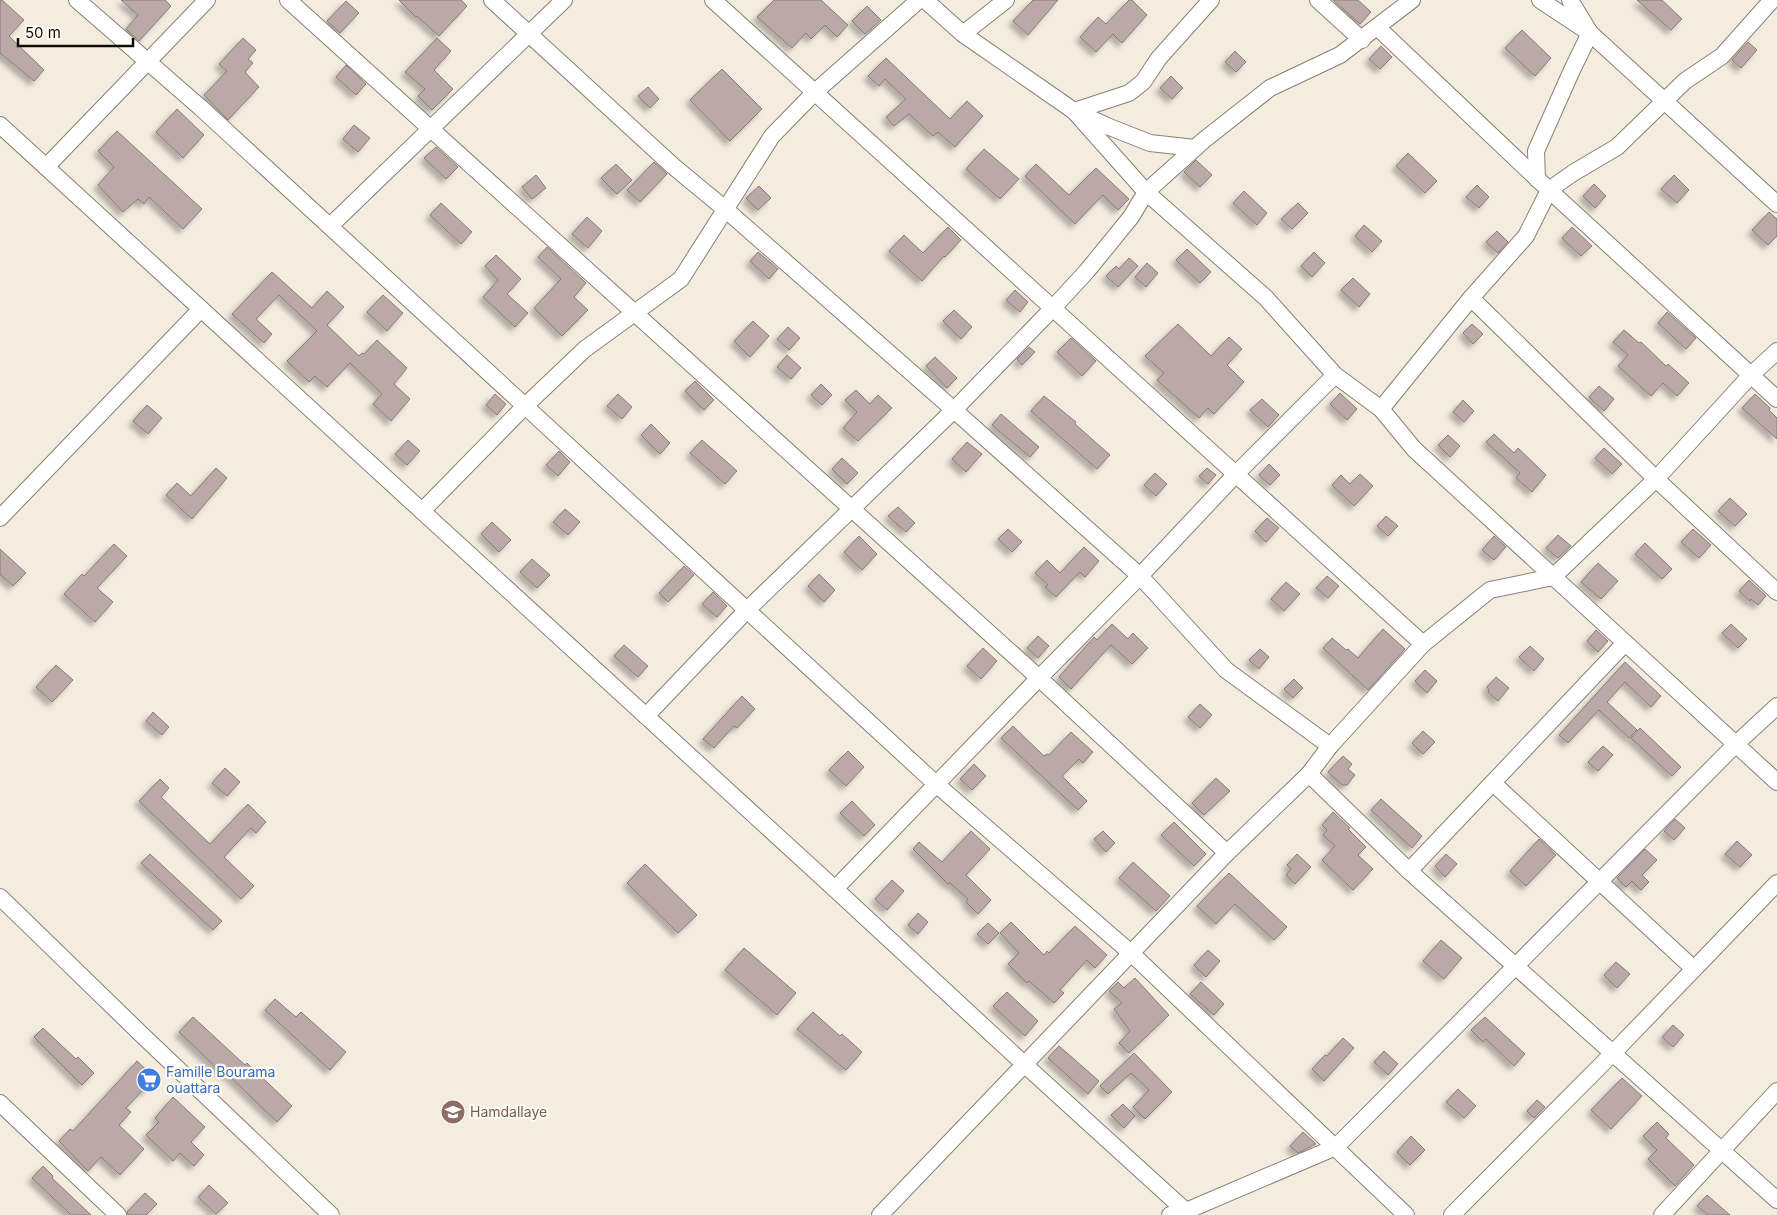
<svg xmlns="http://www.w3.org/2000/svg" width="1777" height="1215" font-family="Inter,sans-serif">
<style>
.building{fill:#baa9a7;stroke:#8a7a79;filter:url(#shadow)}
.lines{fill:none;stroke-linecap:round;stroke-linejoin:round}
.minor-casing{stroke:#878074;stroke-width:18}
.minor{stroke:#fff;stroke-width:16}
.labels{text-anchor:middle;stroke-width:4.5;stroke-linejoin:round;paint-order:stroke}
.shop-label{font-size:14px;fill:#366cbe;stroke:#fffaf1;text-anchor:start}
.education-label{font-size:14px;fill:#785e54;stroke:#fffaf1;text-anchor:start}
</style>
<defs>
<filter id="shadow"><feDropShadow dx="-4.5" dy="4.5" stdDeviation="2.5" flood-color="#0004"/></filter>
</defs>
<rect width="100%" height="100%" fill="#f4ecdf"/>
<g class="building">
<polygon points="0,0 2,0 24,20 9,36 44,70 34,81 0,53"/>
<polygon points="121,0 165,0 171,6 139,41 126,29 138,15"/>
<polygon points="399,0 461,0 467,6 439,36 417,16 416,17"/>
<polygon points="774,0 821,0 848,25 837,37 825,25 811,39 806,33 792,48 757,17"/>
<polygon points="1033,0 1058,0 1028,35 1013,21"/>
<polygon points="1129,0 1132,0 1147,15 1122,43 1113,34 1096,52 1080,37 1098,17 1106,24"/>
<polygon points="1333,0 1358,0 1371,12 1360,24"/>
<polygon points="1637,0 1662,0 1682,19 1671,30"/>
<polygon points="346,1 359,13 340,33 327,21"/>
<polygon points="867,6 881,20 865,34 852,21"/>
<polygon points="1522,30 1551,58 1535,76 1505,48"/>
<polygon points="243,38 256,50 248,59 253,63 245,72 259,87 228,120 204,95 227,71 219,64"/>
<polygon points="437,38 451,51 434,70 453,89 432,110 418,96 425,89 405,72"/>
<polygon points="1748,42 1757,50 1741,68 1732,60"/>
<polygon points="1381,46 1392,57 1380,69 1369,59"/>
<polygon points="1235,51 1246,62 1236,72 1225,62"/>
<polygon points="886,58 950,119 967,101 983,116 955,147 938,132 933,136 909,114 894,126 886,117 906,99 885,79 879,86 868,76"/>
<polygon points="346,65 366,84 356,95 336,77"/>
<polygon points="722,69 762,109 730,141 690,100"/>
<polygon points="1171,76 1183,88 1172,99 1160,88"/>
<polygon points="648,87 659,99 650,108 638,96"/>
<polygon points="177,109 204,135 183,158 156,132"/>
<polygon points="354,125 370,138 358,152 343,139"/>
<polygon points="117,131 202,209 183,229 149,197 144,204 138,199 123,212 98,185 114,167 98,151"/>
<polygon points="436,147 458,167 446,179 424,158"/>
<polygon points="984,149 1019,179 1000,199 966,169"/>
<polygon points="1408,153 1437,181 1425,193 1396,166"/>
<polygon points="1196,160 1212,175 1200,187 1184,172"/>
<polygon points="654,162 667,174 640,202 627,190"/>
<polygon points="616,164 632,180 617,194 601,178"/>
<polygon points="1036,164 1069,195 1096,168 1129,199 1118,210 1103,195 1075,224 1025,176"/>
<polygon points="536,175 546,188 532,199 522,187"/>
<polygon points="1674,175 1689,190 1677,203 1661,189"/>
<polygon points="1594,184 1606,196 1595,208 1583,196"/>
<polygon points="1477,185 1489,197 1479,208 1466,197"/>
<polygon points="759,186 771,198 758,210 746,198"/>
<polygon points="1244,191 1267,213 1257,225 1233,203"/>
<polygon points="441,203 472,232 461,244 430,215"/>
<polygon points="1298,203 1308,213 1292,229 1281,219"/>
<polygon points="1769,212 1777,219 1777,236 1768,245 1752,230"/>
<polygon points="587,217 602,231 588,248 572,234"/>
<polygon points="1364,225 1382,241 1372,252 1355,236"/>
<polygon points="948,227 961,240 945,257 944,256 922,281 889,251 904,235 923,253"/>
<polygon points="1572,227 1592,246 1581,256 1562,238"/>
<polygon points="1497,231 1508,242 1498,253 1486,242"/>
<polygon points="547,247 586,283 574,297 588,310 562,336 534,308 561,279 538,257"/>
<polygon points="1187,249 1211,272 1200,283 1176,260"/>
<polygon points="758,252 778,269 769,279 750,261"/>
<polygon points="1314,252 1325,263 1312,277 1301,266"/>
<polygon points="496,255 521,279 507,294 528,313 515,327 483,297 498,280 485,266"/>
<polygon points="1129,258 1138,266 1118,287 1106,276 1116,266 1119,269"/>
<polygon points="1147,263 1158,273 1146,287 1135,277"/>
<polygon points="272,272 312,308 327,291 344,307 327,325 359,356 362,353 364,354 377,340 407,368 394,384 410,399 391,421 373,404 382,394 350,363 327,387 315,376 309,382 287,361 317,331 279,295 256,319 272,334 264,343 232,314"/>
<polygon points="1353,278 1370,294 1359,307 1341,290"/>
<polygon points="1015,290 1028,302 1020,312 1006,300"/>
<polygon points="383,295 403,313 387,331 367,312"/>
<polygon points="954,310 972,327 961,339 943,321"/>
<polygon points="1667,312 1696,338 1686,349 1658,323"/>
<polygon points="753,321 769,336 750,357 734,341"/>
<polygon points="1178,324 1211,356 1229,337 1242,349 1227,365 1244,382 1214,414 1208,408 1199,418 1157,380 1164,373 1145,356"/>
<polygon points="1472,324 1483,334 1473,344 1463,333"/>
<polygon points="788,327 800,338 789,350 777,339"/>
<polygon points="1624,330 1639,343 1641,342 1666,366 1668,364 1689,383 1677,396 1663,383 1651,396 1618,366 1628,355 1613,342"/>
<polygon points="1071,338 1096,361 1082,376 1057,352"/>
<polygon points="1029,347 1035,352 1022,365 1017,359"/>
<polygon points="787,355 801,368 791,379 777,367"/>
<polygon points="935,357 957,378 947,388 926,366"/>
<polygon points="695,381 714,400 704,410 685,391"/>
<polygon points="821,384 832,395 822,405 811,395"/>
<polygon points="1599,386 1614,399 1604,411 1589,397"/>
<polygon points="856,390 870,404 878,395 892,408 858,441 843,428 857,412 845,400"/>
<polygon points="1340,393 1357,409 1347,420 1330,404"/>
<polygon points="495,394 506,404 497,415 486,405"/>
<polygon points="618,394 632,407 622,419 607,406"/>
<polygon points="1755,394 1770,408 1769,410 1777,418 1777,439 1742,408"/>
<polygon points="1044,396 1076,422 1075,424 1110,455 1097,469 1031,411"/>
<polygon points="1262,399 1279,415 1268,427 1250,410"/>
<polygon points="1463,400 1474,411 1464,422 1453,412"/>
<polygon points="147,405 162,418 148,434 133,421"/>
<polygon points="1001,414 1039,447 1030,457 992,425"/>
<polygon points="651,424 670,443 660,454 641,435"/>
<polygon points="1494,434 1514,453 1518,448 1546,475 1532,492 1516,478 1520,473 1486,442"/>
<polygon points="1448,435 1460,446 1450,457 1438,445"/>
<polygon points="408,440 420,451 407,465 395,454"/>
<polygon points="702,440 737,471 725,484 690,453"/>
<polygon points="967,442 982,454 966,472 952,459"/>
<polygon points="1604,448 1622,464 1612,474 1595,458"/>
<polygon points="559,451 570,462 558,476 546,465"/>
<polygon points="842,458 858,473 847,484 832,469"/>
<polygon points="1269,464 1280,475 1270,485 1259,475"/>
<polygon points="216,468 227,478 192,519 166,495 177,483 191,496"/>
<polygon points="1207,468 1216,475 1208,484 1199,476"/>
<polygon points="1155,473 1167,484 1156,496 1144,485"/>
<polygon points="1360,474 1373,486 1354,506 1332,485 1341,475 1350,484"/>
<polygon points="1730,498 1747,514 1735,526 1718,511"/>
<polygon points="898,507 915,523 906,532 888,516"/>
<polygon points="565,509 580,522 568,535 553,522"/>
<polygon points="1386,516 1398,526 1388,536 1377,526"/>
<polygon points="1267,518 1279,528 1266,542 1255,531"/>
<polygon points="492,522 511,540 499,552 481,534"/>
<polygon points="1008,529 1022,542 1012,552 998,539"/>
<polygon points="1693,529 1711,545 1699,558 1681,542"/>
<polygon points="1558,535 1571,546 1558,558 1546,548"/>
<polygon points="859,536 877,554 862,570 844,552"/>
<polygon points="1494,536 1506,547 1494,560 1482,550"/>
<polygon points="1645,543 1672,569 1662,579 1635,554"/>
<polygon points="114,544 127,556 97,588 113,602 95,622 64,594 82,574 84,576"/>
<polygon points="1084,547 1099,561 1085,577 1080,572 1056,597 1045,587 1048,585 1035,573 1047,560 1060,573"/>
<polygon points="0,549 26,573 13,586 0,574"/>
<polygon points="532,559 550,575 537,588 520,572"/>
<polygon points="1598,563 1618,581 1601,599 1581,582"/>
<polygon points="684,566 694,575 668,602 659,593"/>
<polygon points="819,574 835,590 824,602 808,586"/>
<polygon points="1327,576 1339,586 1328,598 1316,588"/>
<polygon points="1749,580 1766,596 1758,605 1751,599 1750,601 1739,591"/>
<polygon points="1286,582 1300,594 1284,611 1271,599"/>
<polygon points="713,592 727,606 717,617 702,604"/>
<polygon points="1112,624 1128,639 1133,633 1148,648 1132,664 1111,645 1071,689 1059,677 1094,637 1097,640"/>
<polygon points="1731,624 1747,639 1738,648 1722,633"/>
<polygon points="1383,629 1405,649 1368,690 1323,648 1332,638 1346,650 1348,649 1358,658"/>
<polygon points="1596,630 1608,641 1598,652 1587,641"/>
<polygon points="1038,636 1049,646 1038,658 1027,648"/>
<polygon points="624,645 648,666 638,677 614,656"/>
<polygon points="1530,646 1544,659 1534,671 1519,657"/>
<polygon points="983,648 997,661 981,679 967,666"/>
<polygon points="1260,649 1269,657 1259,669 1249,660"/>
<polygon points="1625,662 1661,696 1651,707 1625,682 1607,702 1637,730 1629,738 1599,710 1568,743 1559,735"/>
<polygon points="56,665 73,680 52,702 36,687"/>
<polygon points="1425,670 1437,681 1427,693 1415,681"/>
<polygon points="1496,677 1509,688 1498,701 1488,692 1489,690 1487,687"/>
<polygon points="1294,679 1303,688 1293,698 1284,689"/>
<polygon points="742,696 755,709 737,728 734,726 714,748 703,739"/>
<polygon points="1200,704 1212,715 1200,728 1188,717"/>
<polygon points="153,712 169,727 162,735 146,721"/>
<polygon points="1013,726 1044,756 1047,754 1049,755 1071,732 1093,752 1083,763 1079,759 1062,776 1087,801 1078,810 1001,738"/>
<polygon points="1640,728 1681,767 1672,776 1631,738"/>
<polygon points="1423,731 1435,742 1423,754 1412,743"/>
<polygon points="1603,746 1613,755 1598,771 1588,762"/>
<polygon points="848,751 864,767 846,786 829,770"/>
<polygon points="1343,756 1352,764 1348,769 1355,775 1347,785 1342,785 1328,772"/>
<polygon points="974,764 986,776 972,790 960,779"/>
<polygon points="225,768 240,782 227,796 212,783"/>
<polygon points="1216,778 1230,791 1204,815 1192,803"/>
<polygon points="160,779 169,788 161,797 210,844 248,804 266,822 256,833 251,828 224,857 254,886 241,899 139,801"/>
<polygon points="1381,799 1422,836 1412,848 1371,810"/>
<polygon points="852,801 875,825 864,836 840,813"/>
<polygon points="1333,812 1350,828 1348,829 1366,847 1358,855 1373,869 1353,890 1322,860 1335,846 1323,835 1327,830 1322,825"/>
<polygon points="1675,819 1685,828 1674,840 1664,831"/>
<polygon points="1174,822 1206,854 1194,866 1161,835"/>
<polygon points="971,831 990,849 966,875 991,900 978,914 966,902 968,899 950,883 948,884 913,849 919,842 942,862"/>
<polygon points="1103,831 1115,843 1106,852 1094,839"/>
<polygon points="1539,839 1556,855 1526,886 1510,871"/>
<polygon points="1737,841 1752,855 1740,867 1725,854"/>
<polygon points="1645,849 1657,860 1642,875 1649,882 1641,890 1632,881 1626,887 1617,878"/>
<polygon points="150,854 222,921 213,930 141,863"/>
<polygon points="1297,854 1311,867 1295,884 1286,875 1291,869 1287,865"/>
<polygon points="1446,854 1457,864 1445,877 1435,866"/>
<polygon points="1133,862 1170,896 1156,911 1119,878"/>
<polygon points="645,864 697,915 678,933 627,883"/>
<polygon points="1229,873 1287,927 1274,940 1235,904 1216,924 1197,906"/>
<polygon points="892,880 904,891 887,910 875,899"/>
<polygon points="918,913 928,922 918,934 908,925"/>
<polygon points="1011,922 1044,955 1047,951 1049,953 1075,926 1107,955 1095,968 1087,960 1060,990 1064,993 1054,1003 1029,981 1027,983 1008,964 1019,953 1000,933"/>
<polygon points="988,923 999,933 988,944 977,934"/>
<polygon points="1441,940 1462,958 1444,979 1423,961"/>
<polygon points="744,948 796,993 777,1015 725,970"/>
<polygon points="1208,950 1220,961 1206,977 1194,965"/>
<polygon points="1616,962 1630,974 1617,988 1604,975"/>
<polygon points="1135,978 1169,1015 1129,1053 1119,1043 1130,1031 1114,1009 1122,1003 1109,991 1118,982 1124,988"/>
<polygon points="1201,982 1224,1004 1214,1015 1190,994"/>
<polygon points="1007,992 1038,1021 1025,1036 993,1006"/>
<polygon points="275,999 296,1017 301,1012 346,1052 330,1070 265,1010"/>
<polygon points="813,1012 840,1036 842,1034 862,1052 846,1070 797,1029"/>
<polygon points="193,1017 245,1065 247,1063 292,1106 277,1122 225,1072 223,1074 179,1032"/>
<polygon points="1485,1017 1525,1054 1514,1066 1486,1039 1483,1042 1471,1030"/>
<polygon points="1673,1025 1684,1035 1673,1047 1662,1037"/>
<polygon points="43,1028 76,1059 78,1057 94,1073 82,1085 34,1037"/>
<polygon points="1343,1038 1354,1048 1324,1081 1312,1069 1325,1055 1327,1056"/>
<polygon points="1059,1046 1099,1081 1088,1094 1048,1058"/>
<polygon points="1384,1051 1398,1064 1388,1075 1374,1062"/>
<polygon points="1134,1053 1172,1092 1145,1119 1133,1107 1149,1090 1131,1073 1108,1094 1100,1086"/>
<polygon points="137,1061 156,1079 145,1091 143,1090 126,1108 131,1112 119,1125 144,1149 120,1175 101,1157 88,1171 59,1141 70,1129 73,1131"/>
<polygon points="1622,1078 1642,1096 1611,1129 1591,1110"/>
<polygon points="1458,1089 1476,1106 1464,1118 1446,1102"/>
<polygon points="173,1097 205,1127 191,1142 204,1155 194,1166 180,1153 173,1161 146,1135 159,1122 155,1118"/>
<polygon points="1537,1100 1545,1107 1534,1118 1527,1111"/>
<polygon points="1123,1104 1135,1116 1124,1128 1111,1115"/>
<polygon points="1657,1122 1669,1134 1666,1138 1694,1165 1675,1186 1648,1159 1657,1150 1643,1136"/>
<polygon points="1303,1132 1316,1144 1298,1153 1290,1146"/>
<polygon points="1411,1136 1425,1150 1410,1165 1397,1152"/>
<polygon points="43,1166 53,1176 52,1178 91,1215 71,1215 32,1178"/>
<polygon points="209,1185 228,1203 216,1214 198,1197"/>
<polygon points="145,1193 157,1204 146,1215 128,1215 127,1212"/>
<polygon points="1707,1195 1730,1215 1708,1215 1697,1206"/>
</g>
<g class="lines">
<defs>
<g id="minor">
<polyline points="77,0 201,108 936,784 1131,953 1406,1215"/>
<polyline points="288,0 1039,678 1227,853"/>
<polyline points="492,0 673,166 725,209 954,410 1140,576 1226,670 1330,746"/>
<polyline points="713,0 1423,644"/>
<polyline points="925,0 963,34 1074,111 1146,192 1266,298 1335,375 1381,409 1414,449 1777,782"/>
<polyline points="1318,0 1362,40"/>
<polyline points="1540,0 1590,33 1777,204"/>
<polyline points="1377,27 1549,190 1777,399"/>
<polyline points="963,34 1006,0"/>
<polyline points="1074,111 1129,93 1143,82 1159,58 1211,0"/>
<polyline points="1081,114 1107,126 1150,143 1195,148"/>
<polyline points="0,125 835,889 1024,1064 1190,1215"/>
<polyline points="46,167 207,0"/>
<polyline points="1537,179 1536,151 1572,70 1590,33 1570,0"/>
<polyline points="330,226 564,0"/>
<polyline points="1471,298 1656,479 1777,592"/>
<polyline points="1381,409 1471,298 1526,236 1549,190 1573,173 1617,147 1685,81 1722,56 1772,0"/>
<polyline points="422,511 525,406 585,349 681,279 772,136 815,92 919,0"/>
<polyline points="0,518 201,309"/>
<polyline points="646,716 747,610 954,410 1053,308 1087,271 1131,217 1146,192 1204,140 1270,88 1340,55 1412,0"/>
<polyline points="1309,774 1409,871 1777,1200"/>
<polyline points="1493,783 1694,969"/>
<polyline points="1409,871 1625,643"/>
<polyline points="835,889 1039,678 1140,576 1236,474 1335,375"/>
<polyline points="0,897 140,1033 331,1215"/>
<polyline points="0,1103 118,1215"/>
<polyline points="880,1215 1227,853 1309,774 1330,746 1423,644 1490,590 1553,577 1656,479 1751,375 1777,351"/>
<polyline points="1170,1215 1186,1211 1336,1147 1736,744 1777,706"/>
<polyline points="1452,1215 1613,1053 1777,883"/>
<polyline points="1662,1215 1777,1091"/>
</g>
</defs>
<use href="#minor" class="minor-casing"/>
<use href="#minor" class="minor"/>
</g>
<defs>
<symbol id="supermarket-disc" viewBox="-11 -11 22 22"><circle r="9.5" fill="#3f7fe0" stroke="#fffaf1"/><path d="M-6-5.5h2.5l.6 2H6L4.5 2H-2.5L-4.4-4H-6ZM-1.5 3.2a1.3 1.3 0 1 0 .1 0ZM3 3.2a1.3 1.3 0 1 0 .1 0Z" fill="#fff"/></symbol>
<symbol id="school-disc" viewBox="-11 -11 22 22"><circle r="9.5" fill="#8d6e63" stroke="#fffaf1"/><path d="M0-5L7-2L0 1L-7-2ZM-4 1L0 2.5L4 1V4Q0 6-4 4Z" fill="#fff"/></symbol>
</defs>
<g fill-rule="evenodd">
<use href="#supermarket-disc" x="135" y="1066" width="28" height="28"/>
<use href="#school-disc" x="439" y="1098" width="28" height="28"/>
</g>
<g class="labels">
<g class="shop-label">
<text x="166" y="1077">Famille Bourama<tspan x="166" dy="16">ouattara</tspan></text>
</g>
<g class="education-label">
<text x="470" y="1117">Hamdallaye</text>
</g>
</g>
<path d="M18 38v8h115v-8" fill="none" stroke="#100d09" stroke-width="2.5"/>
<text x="25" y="38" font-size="15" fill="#100d09" stroke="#fffaf1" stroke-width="4" paint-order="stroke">50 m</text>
</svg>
